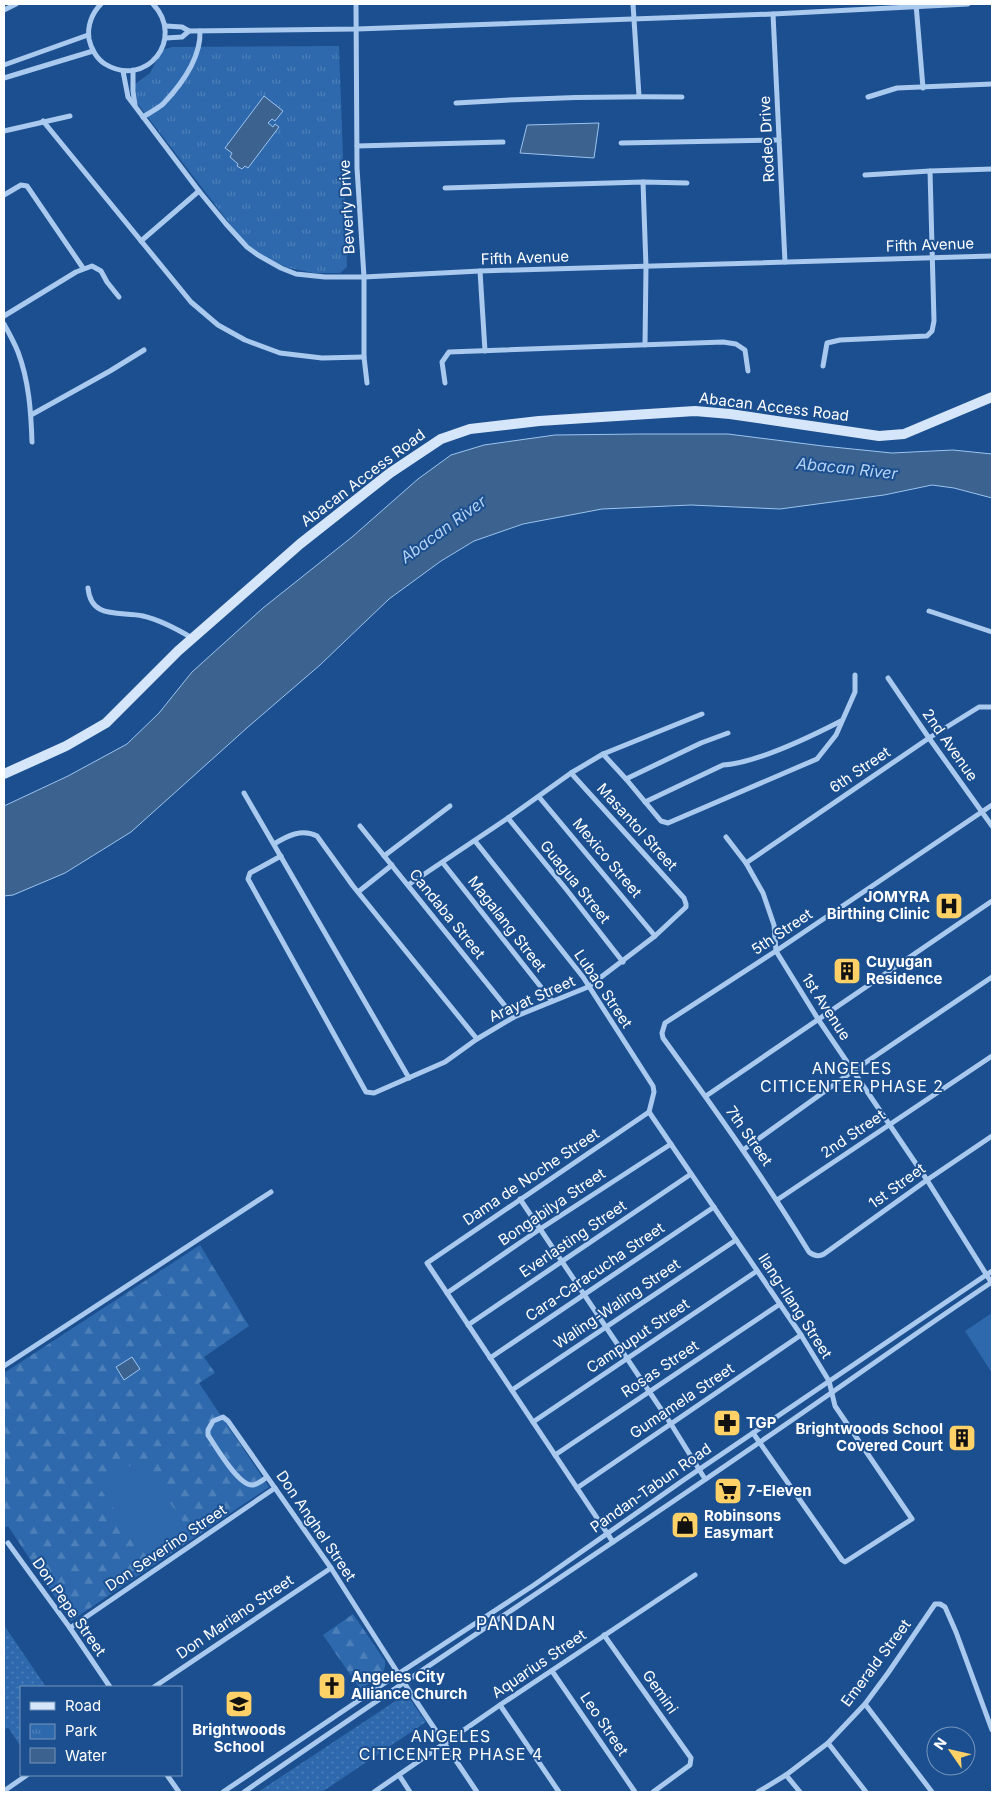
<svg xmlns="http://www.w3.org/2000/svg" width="996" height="1796" font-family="Inter,sans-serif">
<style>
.grass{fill:url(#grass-dots)}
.forest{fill:url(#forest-firs)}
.park{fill:url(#park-tufts)}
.pitch{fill:#2e69ad}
.water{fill:#3c6290;stroke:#9cc4f0}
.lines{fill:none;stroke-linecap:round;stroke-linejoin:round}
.street{stroke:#a9c9ee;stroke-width:5}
.secondary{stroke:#d6e6fa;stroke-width:10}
.labels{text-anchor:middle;stroke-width:4;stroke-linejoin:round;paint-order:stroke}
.street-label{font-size:15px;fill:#fff;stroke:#1b4f8f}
.poi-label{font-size:15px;font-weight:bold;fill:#fff;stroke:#1b4f8f;text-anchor:start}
.water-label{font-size:16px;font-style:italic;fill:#b5d3f5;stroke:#1b4f8f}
.neighbourhood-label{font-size:16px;letter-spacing:1px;fill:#fff;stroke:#1b4f8f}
.quarter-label{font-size:18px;letter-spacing:1px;fill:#fff;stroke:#1b4f8f}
</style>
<defs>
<pattern id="grass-dots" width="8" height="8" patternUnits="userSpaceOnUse" patternTransform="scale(1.25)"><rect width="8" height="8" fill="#2e69ad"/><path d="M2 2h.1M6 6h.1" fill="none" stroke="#4d80b9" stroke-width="1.8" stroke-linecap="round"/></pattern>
<pattern id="forest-firs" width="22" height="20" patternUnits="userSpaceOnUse" patternTransform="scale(1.25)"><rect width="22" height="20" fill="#2e69ad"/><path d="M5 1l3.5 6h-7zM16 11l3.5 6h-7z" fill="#4d80b9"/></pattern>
<pattern id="park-tufts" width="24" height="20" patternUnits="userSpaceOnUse" patternTransform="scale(1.25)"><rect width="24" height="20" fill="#2e69ad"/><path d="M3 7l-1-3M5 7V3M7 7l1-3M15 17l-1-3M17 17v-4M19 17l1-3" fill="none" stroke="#4d80b9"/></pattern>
</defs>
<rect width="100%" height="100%" fill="#1b4f8f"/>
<g class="grass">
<polygon points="4,1625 46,1687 21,1687 21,1747 8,1727 4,1730"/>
<polygon points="406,1694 426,1722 322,1792 258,1792"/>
</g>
<g class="forest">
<polygon points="200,1245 249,1326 204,1357 215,1373 199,1383 269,1487 71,1621 8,1526 4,1528 4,1373"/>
<path d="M 353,1614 L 385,1661 C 387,1676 371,1682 360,1689 L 323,1635 Z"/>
</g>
<polygon class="park" points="339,46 347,267 340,273 314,273 289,268 274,262 258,252 242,240 137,103 135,84 150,73 162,50 172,47"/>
<g class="pitch">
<polygon points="992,1313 992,1373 965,1331"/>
<polygon points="140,1459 188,1529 147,1557 99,1487"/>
</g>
<g class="water">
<polygon points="264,96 283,111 275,121 272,119 268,123 273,127 275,124 279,127 248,168 245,166 242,169 237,166 238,164 230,157 232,153 225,148"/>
<polygon points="599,123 594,158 520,153 527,125"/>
<polygon points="639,434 728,434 823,446 892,453 953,450 992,454 992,498 954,488 932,485 884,495 780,509 691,505 602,509 523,524 474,541 441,561 389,599 320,665 248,727 131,832 65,873 13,895 4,896 4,806 68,776 127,744 159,713 192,672 263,608 352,537 418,479 451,455 484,445 555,435"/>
<polygon points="132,1357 140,1369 124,1380 116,1367"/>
</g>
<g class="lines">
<g class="street">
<path d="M 101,4 C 92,13 87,26 89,39 C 91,49 97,59 105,64 C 146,89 186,39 153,4"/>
<polyline points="356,4 357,168 364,277 364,357 367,383"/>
<polyline points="633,4 639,96"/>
<polyline points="916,4 923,88"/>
<polyline points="4,10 16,4"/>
<polyline points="773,14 785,262"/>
<polyline points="166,26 182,27 189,31 357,29 773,14 968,4"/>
<polyline points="166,38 182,37 189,31"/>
<polyline points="4,65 88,35"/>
<polyline points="133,70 133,91 135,105"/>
<polyline points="123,71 128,97 199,191 226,224 247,247 258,255 281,268 296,274 325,277 364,277 480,271 992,256"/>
<polyline points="4,78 93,51"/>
<polyline points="868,97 897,88 992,84"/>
<path d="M 456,103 C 531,98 607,96 682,97"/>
<path d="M 143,117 C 149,113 157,109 163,104 C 181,85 201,58 200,31"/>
<polyline points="43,121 191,302 218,325 245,340 280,353 322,358 364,357"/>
<polyline points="4,131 70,116"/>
<polyline points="621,143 779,140"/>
<polyline points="357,146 503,142"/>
<polyline points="865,175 930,171 992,169"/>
<polyline points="643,182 646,267 645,345"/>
<polyline points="445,188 643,182 687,183"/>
<polyline points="4,195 21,185 27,186 83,268"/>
<polyline points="141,241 199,191"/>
<polyline points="480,271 485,351"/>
<polyline points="4,316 76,272 92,266 101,271 107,282 119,297"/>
<path d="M 4,324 C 9,333 14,342 18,352 C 29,381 31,412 32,442"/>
<polyline points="823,366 827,343 840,340 927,336 932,331 934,321 930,171"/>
<polyline points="445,383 442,362 449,352 723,342 736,344 745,350 748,371"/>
<polyline points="31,415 110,371 144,350"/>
<path d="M 88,588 C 91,620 120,611 143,616 C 160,620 177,629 192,638"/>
<polyline points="929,611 992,632"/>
<polyline points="888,678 929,738 992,826"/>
<polyline points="603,754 626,779 661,821 668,823 817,759 836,735 855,692 855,675"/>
<polyline points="626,779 701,743 728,733"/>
<polyline points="244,793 409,1078"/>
<polyline points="539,797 655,936"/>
<path d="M 645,802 L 723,765 C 757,763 810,737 841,721"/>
<path d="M 992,805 L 776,951 L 665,1023 L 662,1033 L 663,1038 C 714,1108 764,1178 809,1252 C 814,1256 819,1257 824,1254 L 927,1180 L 992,1136"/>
<polyline points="508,818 566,889 623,962"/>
<polyline points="360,826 514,1017"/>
<polyline points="726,837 746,863 763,893 774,925 776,951 818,1019 927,1180 991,1282"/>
<polyline points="475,841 583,977 653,1086 654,1092 649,1112"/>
<path d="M 274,844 C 287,836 302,828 317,836 L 353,886 L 477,1039"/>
<polyline points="281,856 250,873 248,879 366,1092 374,1093 445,1062 477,1039 514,1017 588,987 655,936 686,907 686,904 684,898 571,773"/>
<polyline points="384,856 450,806"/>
<polyline points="443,863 552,1001"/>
<polyline points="746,863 929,738 979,707 992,707"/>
<polyline points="408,885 508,818 571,773 603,754 702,714"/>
<polyline points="358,892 392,865"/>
<polyline points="706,1096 992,901"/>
<polyline points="649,1112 801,1335 829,1381 835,1406 912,1519 845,1562 842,1560 753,1433"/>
<polyline points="743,1150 853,1071 992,977"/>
<polyline points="520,1199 671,1424 705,1479"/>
<polyline points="777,1200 992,1056"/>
<polyline points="447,1293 540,1229 671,1144"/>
<polyline points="468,1325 691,1174"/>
<polyline points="490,1358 714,1207"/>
<polyline points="4,1366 271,1192"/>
<polyline points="512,1390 736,1240"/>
<polyline points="533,1422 757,1271"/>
<polyline points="555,1455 780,1304"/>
<path d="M 267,1477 C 263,1480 258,1484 253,1485 C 239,1487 216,1447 208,1435 L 208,1430 L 213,1421 L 223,1417 L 228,1421 L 331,1568 L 412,1695 L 477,1792"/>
<polyline points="577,1488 801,1335"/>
<polyline points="613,1542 427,1263 649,1112"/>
<polyline points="8,1543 70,1628 110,1687"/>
<polyline points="70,1628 275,1488"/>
<polyline points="604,1635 691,1758 690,1765 653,1792"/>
<polyline points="552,1671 635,1792"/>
<polyline points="154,1687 331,1568"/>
<polyline points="865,1704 932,1792"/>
<polyline points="500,1705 559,1792"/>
<polyline points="828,1743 866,1792"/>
<polyline points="167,1775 179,1792"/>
<polyline points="399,1775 410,1792"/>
<polyline points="786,1775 800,1792"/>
<polyline points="4,1791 27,1775"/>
<polyline points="223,1792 398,1674 534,1585 685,1479 992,1271"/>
<path d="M 244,1792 C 415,1673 589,1560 760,1442 C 838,1389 914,1334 992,1282"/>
<polyline points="374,1792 500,1705 695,1575"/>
<polyline points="758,1792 786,1775 828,1743 865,1704 888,1673 935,1604 940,1604 945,1607 956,1632 992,1730"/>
</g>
<polyline class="secondary" points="4,774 66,746 106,723 178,651 300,544 390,473 441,439 470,429 539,421 695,411 730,414 879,436 904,434 992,397"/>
</g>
<defs>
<symbol id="hospital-square" viewBox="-11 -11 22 22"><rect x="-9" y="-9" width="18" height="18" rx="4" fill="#ffd166" stroke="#1b4f8f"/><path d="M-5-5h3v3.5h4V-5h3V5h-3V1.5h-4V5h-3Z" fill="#111"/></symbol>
<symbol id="building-square" viewBox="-11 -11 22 22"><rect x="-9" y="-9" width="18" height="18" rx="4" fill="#ffd166" stroke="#1b4f8f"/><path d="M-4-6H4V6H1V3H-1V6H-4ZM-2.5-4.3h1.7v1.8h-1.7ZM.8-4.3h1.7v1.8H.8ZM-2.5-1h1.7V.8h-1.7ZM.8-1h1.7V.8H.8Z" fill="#111"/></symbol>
<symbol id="pharmacy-square" viewBox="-11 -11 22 22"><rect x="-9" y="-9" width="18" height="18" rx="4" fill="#ffd166" stroke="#1b4f8f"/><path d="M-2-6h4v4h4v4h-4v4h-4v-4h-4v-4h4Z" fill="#111"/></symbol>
<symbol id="supermarket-square" viewBox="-11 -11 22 22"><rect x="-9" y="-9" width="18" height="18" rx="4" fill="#ffd166" stroke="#1b4f8f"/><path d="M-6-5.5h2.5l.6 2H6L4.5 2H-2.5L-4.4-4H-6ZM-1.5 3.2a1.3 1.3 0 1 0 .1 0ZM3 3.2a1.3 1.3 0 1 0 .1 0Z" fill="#111"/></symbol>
<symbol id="shop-square" viewBox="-11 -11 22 22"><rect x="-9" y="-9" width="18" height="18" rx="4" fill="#ffd166" stroke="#1b4f8f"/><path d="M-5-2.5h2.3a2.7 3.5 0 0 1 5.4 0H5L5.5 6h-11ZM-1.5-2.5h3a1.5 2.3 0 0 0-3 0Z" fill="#111"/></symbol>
<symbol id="church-square" viewBox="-11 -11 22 22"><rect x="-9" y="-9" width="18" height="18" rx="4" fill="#ffd166" stroke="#1b4f8f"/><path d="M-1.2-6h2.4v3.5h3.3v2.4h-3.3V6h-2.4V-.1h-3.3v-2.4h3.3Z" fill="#111"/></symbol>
<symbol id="school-square" viewBox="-11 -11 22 22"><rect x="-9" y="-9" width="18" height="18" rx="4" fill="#ffd166" stroke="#1b4f8f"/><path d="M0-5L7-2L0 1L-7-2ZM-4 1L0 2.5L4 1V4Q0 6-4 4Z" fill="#111"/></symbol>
</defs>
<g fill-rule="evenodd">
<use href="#hospital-square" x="933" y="890" width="32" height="32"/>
<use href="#building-square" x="831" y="955" width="32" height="32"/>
<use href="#pharmacy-square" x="711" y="1407" width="32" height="32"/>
<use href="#building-square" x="946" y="1422" width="32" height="32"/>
<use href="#supermarket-square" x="712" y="1475" width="32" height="32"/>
<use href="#shop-square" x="669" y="1509" width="32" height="32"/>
<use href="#church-square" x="316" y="1670" width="32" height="32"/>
<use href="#school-square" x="223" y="1688" width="32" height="32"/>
</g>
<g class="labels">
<g class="street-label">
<text transform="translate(767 139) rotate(-93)" y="5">Rodeo Drive</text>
<text transform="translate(347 207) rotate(-93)" y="5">Beverly Drive</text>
<text transform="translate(930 245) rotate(-2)" y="5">Fifth Avenue</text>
<text transform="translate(525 258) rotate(-2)" y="5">Fifth Avenue</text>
<text transform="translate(774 407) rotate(7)" y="5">Abacan Access Road</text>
<text transform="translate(363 478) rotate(-37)" y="5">Abacan Access Road</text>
<text transform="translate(950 745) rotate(55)" y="5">2nd Avenue</text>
<text transform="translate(860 770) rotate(-34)" y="5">6th Street</text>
<text transform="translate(637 827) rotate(48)" y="5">Masantol Street</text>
<text transform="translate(607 858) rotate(50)" y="5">Mexico Street</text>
<text transform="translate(575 882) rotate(51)" y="5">Guagua Street</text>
<text transform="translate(447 914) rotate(51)" y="5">Candaba Street</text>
<text transform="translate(507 924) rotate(52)" y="5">Magalang Street</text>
<text transform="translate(782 932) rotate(-34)" y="5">5th Street</text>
<text transform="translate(603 989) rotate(56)" y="5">Lubao Street</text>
<text transform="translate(532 999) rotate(-24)" y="5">Arayat Street</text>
<text transform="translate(826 1007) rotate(57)" y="5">1st Avenue</text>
<text transform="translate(853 1134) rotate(-34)" y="5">2nd Street</text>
<text transform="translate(749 1136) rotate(55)" y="5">7th Street</text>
<text transform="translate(531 1177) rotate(-34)" y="5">Dama de Noche Street</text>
<text transform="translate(897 1186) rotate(-36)" y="5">1st Street</text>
<text transform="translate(552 1207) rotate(-34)" y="5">Bongabilya Street</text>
<text transform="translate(573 1239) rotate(-34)" y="5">Everlasting Street</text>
<text transform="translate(595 1272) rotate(-34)" y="5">Cara-Caracucha Street</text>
<text transform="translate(617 1304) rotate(-34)" y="5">Waling-Waling Street</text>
<text transform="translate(795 1306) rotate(57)" y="5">Ilang-Ilang Street</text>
<text transform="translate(638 1336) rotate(-34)" y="5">Campuput Street</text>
<text transform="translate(660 1369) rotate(-34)" y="5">Rosas Street</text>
<text transform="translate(682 1401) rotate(-34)" y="5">Gumamela Street</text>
<text transform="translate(651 1488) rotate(-35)" y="5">Pandan-Tabun Road</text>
<text transform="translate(316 1526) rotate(56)" y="5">Don Anghel Street</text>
<text transform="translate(166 1548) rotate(-34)" y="5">Don Severino Street</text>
<text transform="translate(69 1607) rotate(55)" y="5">Don Pepe Street</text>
<text transform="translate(235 1617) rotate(-34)" y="5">Don Mariano Street</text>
<text transform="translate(876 1663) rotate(-53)" y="5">Emerald Street</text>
<text transform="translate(539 1664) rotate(-34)" y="5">Aquarius Street</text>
<text transform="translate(660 1692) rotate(55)" y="5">Gemini</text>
<text transform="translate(604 1724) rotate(56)" y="5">Leo Street</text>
</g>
<g class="poi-label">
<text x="930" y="902" text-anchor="end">JOMYRA<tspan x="930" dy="17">Birthing Clinic</tspan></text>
<text x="866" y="967">Cuyugan<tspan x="866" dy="17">Residence</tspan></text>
<text x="746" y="1428">TGP</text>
<text x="943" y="1434" text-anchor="end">Brightwoods School<tspan x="943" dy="17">Covered Court</tspan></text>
<text x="747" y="1496">7-Eleven</text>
<text x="704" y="1521">Robinsons<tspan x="704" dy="17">Easymart</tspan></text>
<text x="351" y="1682">Angeles City<tspan x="351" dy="17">Alliance Church</tspan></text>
<text x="239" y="1735" text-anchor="middle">Brightwoods<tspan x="239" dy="17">School</tspan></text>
</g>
<g class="water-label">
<text transform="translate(847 468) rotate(6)" y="6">Abacan River</text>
<text transform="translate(443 529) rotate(-36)" y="6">Abacan River</text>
</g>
<g class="neighbourhood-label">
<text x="852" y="1074">ANGELES<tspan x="852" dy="18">CITICENTER PHASE 2</tspan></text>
<text x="451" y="1742">ANGELES<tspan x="451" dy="18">CITICENTER PHASE 4</tspan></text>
</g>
<g class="quarter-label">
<text x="516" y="1630">PANDAN</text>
</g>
</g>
<rect width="996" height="1796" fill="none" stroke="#ffffff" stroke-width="10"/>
<rect x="20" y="1686" width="162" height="90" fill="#1b4f8f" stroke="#7695bc"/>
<rect x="30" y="1702" width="25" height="8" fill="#d6e6fa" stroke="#7695bc"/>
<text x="65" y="1711" font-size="15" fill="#ffffff">Road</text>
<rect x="30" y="1724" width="25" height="15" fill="url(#park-tufts)" stroke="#7695bc"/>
<text x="65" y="1736" font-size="15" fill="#ffffff">Park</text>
<rect x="30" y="1748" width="25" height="15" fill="#3c6290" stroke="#7695bc"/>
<text x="65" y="1761" font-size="15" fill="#ffffff">Water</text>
<g transform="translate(951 1751) rotate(304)"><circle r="24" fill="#1b4f8f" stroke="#7695bc"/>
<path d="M0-4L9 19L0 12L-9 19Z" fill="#ffd166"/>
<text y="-8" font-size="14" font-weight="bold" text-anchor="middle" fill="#ffffff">N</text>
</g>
</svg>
